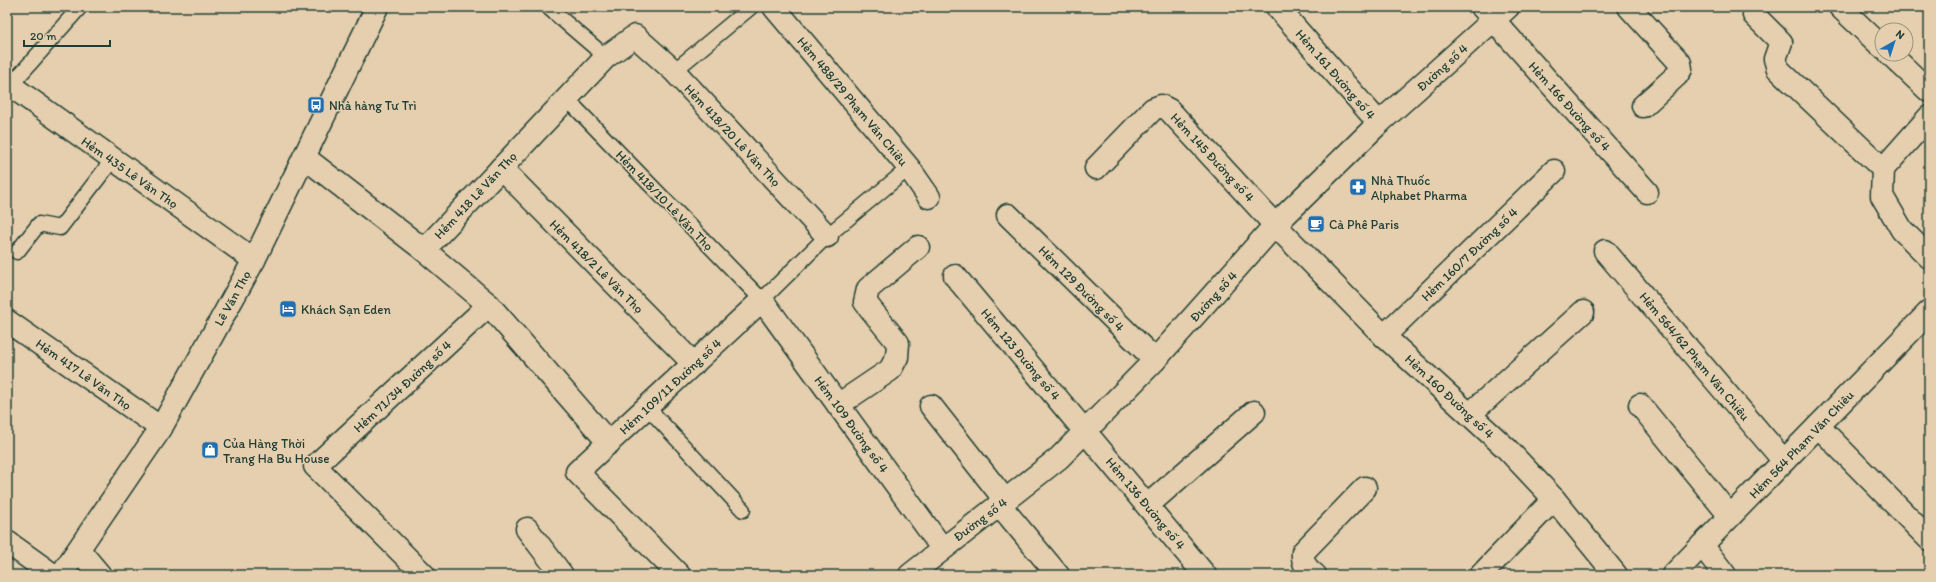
<svg xmlns="http://www.w3.org/2000/svg" width="1936" height="582" font-family="Itim,sans-serif">
<style>
.lines{fill:none;stroke-linecap:round;stroke-linejoin:round}
.service-casing{stroke:#1f3d34;stroke-width:17}
.minor-casing{stroke:#1f3d34;stroke-width:25}
.secondary-casing{stroke:#1f3d34;stroke-width:25}
.service{stroke:#e5cfae;stroke-width:14}
.minor{stroke:#e5cfae;stroke-width:22}
.secondary{stroke:#e5cfae;stroke-width:22}
.labels{text-anchor:middle;stroke-width:3;stroke-linejoin:round;paint-order:stroke}
.street-label{font-size:13px;fill:#1f3d34;stroke:#e5cfae}
.poi-label{font-size:13px;fill:#1f3d34;stroke:#e5cfae;text-anchor:start}
</style>
<rect width="100%" height="100%" fill="#e5cfae"/>
<filter id="ink" filterUnits="userSpaceOnUse"><feTurbulence type="fractalNoise" baseFrequency=".025" numOctaves="2"/><feDisplacementMap in="SourceGraphic" scale="8" xChannelSelector="R" yChannelSelector="G"/><feConvolveMatrix kernelMatrix="1 2 1 2 8 2 1 2 1" color-interpolation-filters="sRGB"/></filter>
<g filter="url(#ink)">
<g class="lines">
<defs>
<g id="service">
<polyline points="550,9 606,57"/>
<polyline points="674,71 751,7"/>
<polyline points="10,86 80,7"/>
<polyline points="567,99 762,300 827,236 909,168"/>
<polyline points="17,252 39,224 60,228 113,159"/>
<polyline points="647,407 743,510"/>
</g>
<g id="minor">
<polyline points="774,7 909,168 929,197"/>
<polyline points="1277,7 1379,123"/>
<polyline points="1482,7 1647,192"/>
<polyline points="1629,7 1680,63 1681,69 1677,75 1643,106"/>
<polyline points="1840,7 1882,47"/>
<polyline points="1754,15 1781,42 1775,59 1778,69 1883,169"/>
<polyline points="1890,54 1929,91"/>
<polyline points="7,83 254,260"/>
<polyline points="1929,117 1883,169 1882,196 1902,230 1929,257"/>
<polyline points="304,157 424,250 606,57 635,36 674,71 827,236"/>
<polyline points="501,168 694,364"/>
<polyline points="1096,168 1153,109 1161,106 1169,110 1275,225 1384,336 1507,449 1554,499 1616,575"/>
<polyline points="1008,215 1155,360"/>
<polyline points="424,250 489,305 609,443"/>
<polyline points="1605,251 1784,461"/>
<polyline points="955,276 1205,575"/>
<polyline points="7,321 161,428"/>
<polyline points="1384,336 1554,171"/>
<polyline points="838,405 890,370 897,357 898,343 865,302 868,289 918,247"/>
<polyline points="1640,405 1730,516"/>
<polyline points="931,406 1005,500"/>
<polyline points="1470,414 1583,312"/>
<polyline points="1818,426 1929,539"/>
<polyline points="999,504 1058,575"/>
<polyline points="1148,505 1254,412"/>
<polyline points="527,529 562,575"/>
<polyline points="7,542 53,575"/>
<polyline points="1702,545 1725,575"/>
<polyline points="79,550 100,575"/>
<polyline points="424,575 315,466 489,305"/>
<polyline points="679,575 577,472 762,300 942,548"/>
<polyline points="910,575 1059,458 1155,360 1275,225 1379,123 1508,7"/>
<path d="M 1315,575 C 1306,568 1302,563 1303,552 L 1365,488"/>
<polyline points="1481,575 1554,499"/>
<polyline points="1673,575 1929,312"/>
</g>
<polyline id="secondary" points="61,575 161,428 254,260 377,7"/>
</defs>
<use href="#service" class="service-casing"/>
<use href="#minor" class="minor-casing"/>
<use href="#secondary" class="secondary-casing"/>
<use href="#service" class="service"/>
<use href="#minor" class="minor"/>
<use href="#secondary" class="secondary"/>
</g>
</g>
<defs>
<symbol id="bus-square" viewBox="-11 -11 22 22"><rect x="-9" y="-9" width="18" height="18" rx="4" fill="#1f6fb2" stroke="#e5cfae"/><path d="M-5-6H5V4H4V6H2V4H-2V6H-4V4H-5ZM-3.5-4V0h7V-4ZM-3.5 1.2v1.5H-2V1.2ZM2 1.2v1.5H3.5V1.2Z" fill="#fff"/></symbol>
<symbol id="pharmacy-square" viewBox="-11 -11 22 22"><rect x="-9" y="-9" width="18" height="18" rx="4" fill="#1f6fb2" stroke="#e5cfae"/><path d="M-2-6h4v4h4v4h-4v4h-4v-4h-4v-4h4Z" fill="#fff"/></symbol>
<symbol id="cafe-square" viewBox="-11 -11 22 22"><rect x="-9" y="-9" width="18" height="18" rx="4" fill="#1f6fb2" stroke="#e5cfae"/><path d="M-5.5-4.5H6V0H3Q3 3.5 0 3.5H-2.5Q-5.5 3.5-5.5 0ZM3-3.2v2h1.7v-2ZM-6 4.5H4V6H-6Z" fill="#fff"/></symbol>
<symbol id="hotel-square" viewBox="-11 -11 22 22"><rect x="-9" y="-9" width="18" height="18" rx="4" fill="#1f6fb2" stroke="#e5cfae"/><path d="M-6-4.5h1.5V1H6V5H4.5V3h-9V5H-6ZM-4 0a1.8 1.8 0 1 1 3.6 0ZM.5 0V-2.5h3Q6-2.5 6 0Z" fill="#fff"/></symbol>
<symbol id="shop-square" viewBox="-11 -11 22 22"><rect x="-9" y="-9" width="18" height="18" rx="4" fill="#1f6fb2" stroke="#e5cfae"/><path d="M-5-2.5h2.3a2.7 3.5 0 0 1 5.4 0H5L5.5 6h-11ZM-1.5-2.5h3a1.5 2.3 0 0 0-3 0Z" fill="#fff"/></symbol>
</defs>
<g fill-rule="evenodd">
<use href="#bus-square" x="306" y="95" width="20" height="20"/>
<use href="#pharmacy-square" x="1348" y="177" width="20" height="20"/>
<use href="#cafe-square" x="1306" y="214" width="20" height="20"/>
<use href="#hotel-square" x="278" y="299" width="20" height="20"/>
<use href="#shop-square" x="200" y="440" width="20" height="20"/>
</g>
<g class="labels">
<g class="street-label">
<text transform="translate(1442 67) rotate(-42)" y="5">Đường số 4</text>
<text transform="translate(1336 74) rotate(49)" y="5">Hẻm 161 Đường số 4</text>
<text transform="translate(853 101) rotate(50)" y="5">Hẻm 488/29 Phạm Văn Chiêu</text>
<text transform="translate(1570 106) rotate(48)" y="5">Hẻm 166 Đường số 4</text>
<text transform="translate(733 135) rotate(47)" y="5">Hẻm 418/20 Lê Văn Thọ</text>
<text transform="translate(1213 157) rotate(47)" y="5">Hẻm 145 Đường số 4</text>
<text transform="translate(130 172) rotate(35)" y="5">Hẻm 435 Lê Văn Thọ</text>
<text transform="translate(475 195) rotate(-47)" y="5">Hẻm 418 Lê Văn Thọ</text>
<text transform="translate(665 200) rotate(46)" y="5">Hẻm 418/10 Lê Văn Thọ</text>
<text transform="translate(1469 254) rotate(-44)" y="5">Hẻm 160/7 Đường số 4</text>
<text transform="translate(597 266) rotate(45)" y="5">Hẻm 418/2 Lê Văn Thọ</text>
<text transform="translate(1082 288) rotate(45)" y="5">Hẻm 129 Đường số 4</text>
<text transform="translate(1213 296) rotate(-48)" y="5">Đường số 4</text>
<text transform="translate(232 298) rotate(-61)" y="5">Lê Văn Thọ</text>
<text transform="translate(1021 354) rotate(50)" y="5">Hẻm 123 Đường số 4</text>
<text transform="translate(1695 356) rotate(50)" y="5">Hẻm 564/62 Phạm Văn Chiêu</text>
<text transform="translate(84 374) rotate(35)" y="5">Hẻm 417 Lê Văn Thọ</text>
<text transform="translate(402 386) rotate(-43)" y="5">Hẻm 71/34 Đường số 4</text>
<text transform="translate(670 386) rotate(-43)" y="5">Hẻm 109/11 Đường số 4</text>
<text transform="translate(1450 396) rotate(43)" y="5">Hẻm 160 Đường số 4</text>
<text transform="translate(852 424) rotate(54)" y="5">Hẻm 109 Đường số 4</text>
<text transform="translate(1801 444) rotate(-46)" y="5">Hẻm 564 Phạm Văn Chiêu</text>
<text transform="translate(1146 503) rotate(50)" y="5">Hẻm 136 Đường số 4</text>
<text transform="translate(980 519) rotate(-37)" y="5">Đường số 4</text>
</g>
<g class="poi-label">
<text x="329" y="110">Nhà hàng Tư Trì</text>
<text x="1371" y="185">Nhà Thuốc<tspan x="1371" dy="15">Alphabet Pharma</tspan></text>
<text x="1329" y="229">Cà Phê Paris</text>
<text x="301" y="314">Khách Sạn Eden</text>
<text x="223" y="448">Của Hàng Thời<tspan x="223" dy="15">Trang Ha Bu House</tspan></text>
</g>
</g>
<rect width="1936" height="582" fill="none" stroke="#e5cfae" stroke-width="24"/>
<rect x="12" y="12" width="1912" height="558" fill="none" stroke="#1f3d34" stroke-width="1.5" filter="url(#ink)"/>
<g transform="translate(1894 42) rotate(39)"><circle r="19" fill="#e5cfae" stroke="#96957d"/>
<path d="M0-3L7 15L0 10L-7 15Z" fill="#1f6fb2"/>
<text y="-6" font-size="11" font-weight="bold" text-anchor="middle" fill="#1f3d34">N</text>
</g>
<path d="M24 40v6h86v-6" fill="none" stroke="#1f3d34" stroke-width="2"/>
<text x="30" y="40" font-size="12" fill="#1f3d34" stroke="#e5cfae" stroke-width="3" paint-order="stroke">20 m</text>
</svg>
